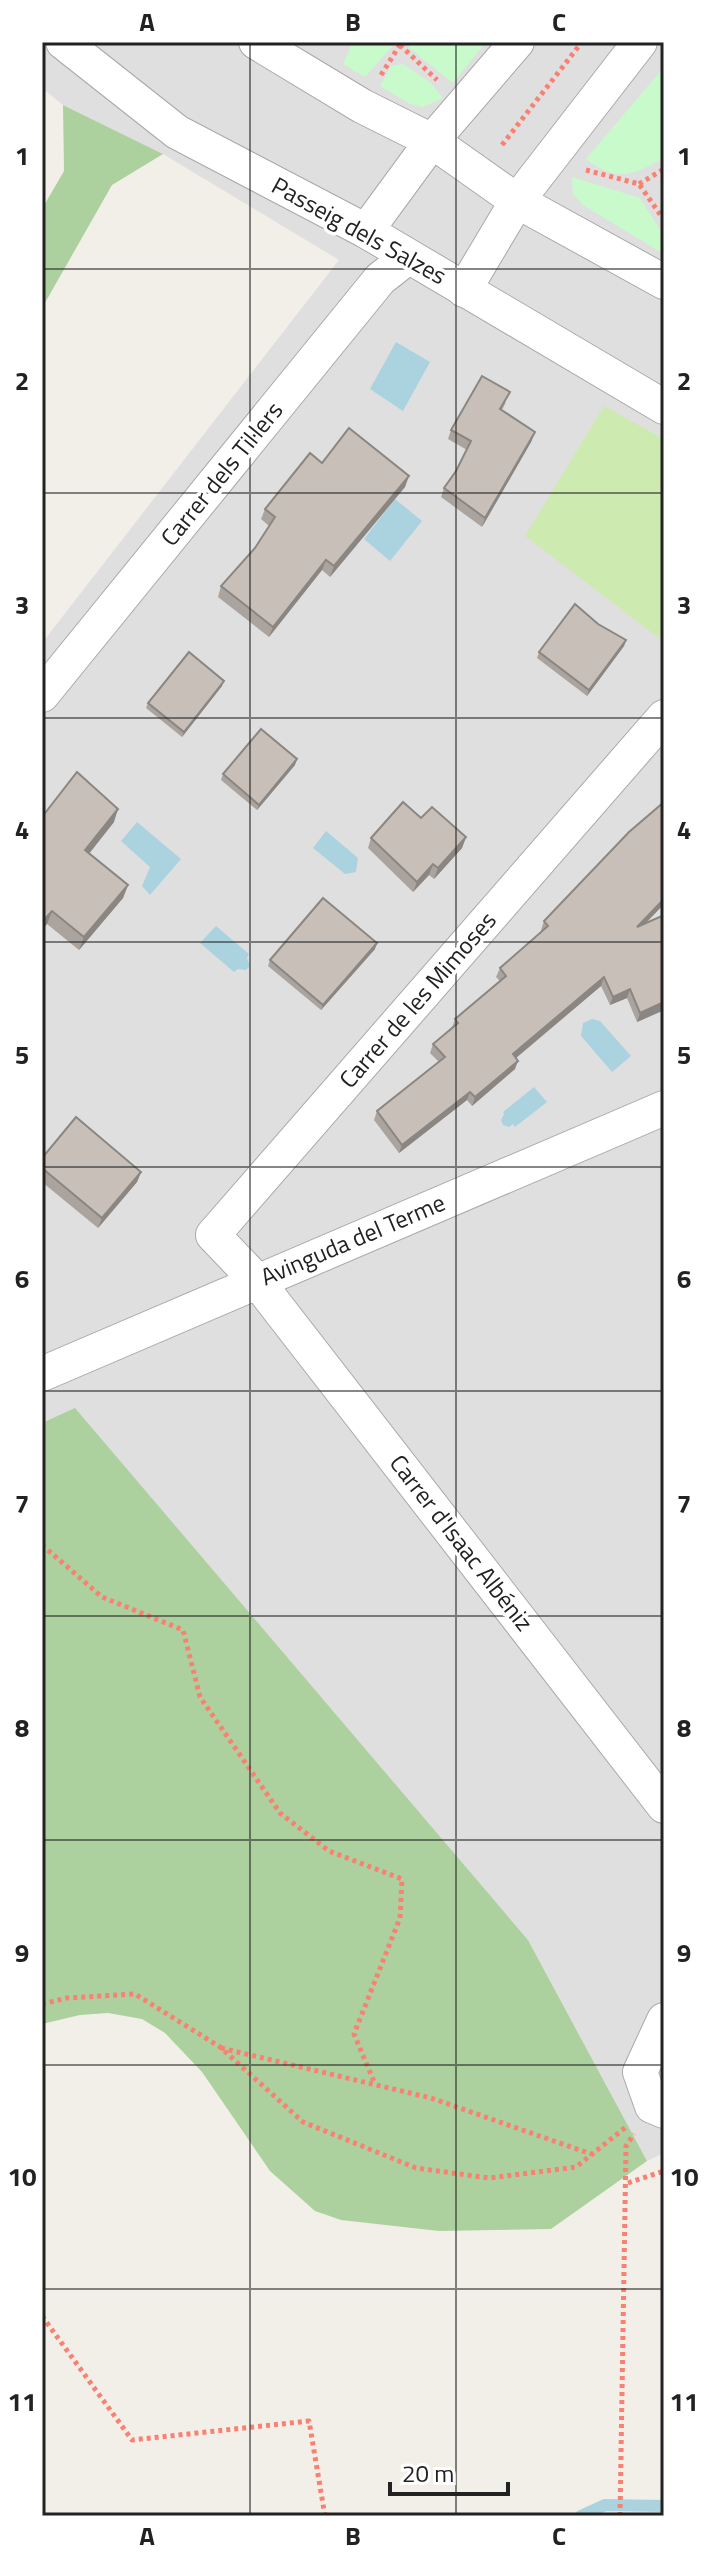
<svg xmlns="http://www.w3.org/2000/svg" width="706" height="2558" font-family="'Titillium Web',sans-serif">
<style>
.residential{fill:#e0dfdf}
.grass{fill:#cdebb0}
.forest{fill:#add19e}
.park{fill:#c8facc}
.water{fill:#aad3df}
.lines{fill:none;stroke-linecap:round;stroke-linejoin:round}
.stream{stroke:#aad3df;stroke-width:12}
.minor-casing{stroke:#a9a9a9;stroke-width:36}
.path{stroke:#fa8072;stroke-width:5;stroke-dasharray:4 4;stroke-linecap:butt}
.minor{stroke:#fff;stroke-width:34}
.wall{fill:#aba49e}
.shaded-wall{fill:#8b8681}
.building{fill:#c7bfb8;stroke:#8b8681;stroke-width:2}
.grid{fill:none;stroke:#222;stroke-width:2;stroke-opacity:0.55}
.labels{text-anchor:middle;stroke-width:7;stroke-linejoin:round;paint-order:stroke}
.street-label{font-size:24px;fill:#222;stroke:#fff}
.neatline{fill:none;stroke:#222;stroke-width:3}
.grid-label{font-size:26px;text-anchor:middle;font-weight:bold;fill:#222}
</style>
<rect width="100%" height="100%" fill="#f2efe9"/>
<polygon class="residential" points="42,42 664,42 664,2153 647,2161 528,1940 75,1409 42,1423 42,643 339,260 163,154 63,105 42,88"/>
<polygon class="grass" points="604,406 664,439 664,642 525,536"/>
<g class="forest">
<polygon points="63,105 163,154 112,185 42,308 42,209 64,171"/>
<polygon points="75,1408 528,1940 647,2161 551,2229 439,2231 341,2220 315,2211 270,2171 202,2072 165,2033 142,2019 108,2013 80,2015 42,2024 42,1423"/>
</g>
<g class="park">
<polygon points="353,42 396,42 365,77 343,64"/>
<polygon points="409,42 486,42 453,83 409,48"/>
<polygon points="403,64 430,82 443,98 423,107 410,104 380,86 391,66"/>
<path d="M 664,67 L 664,158 C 633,175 617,183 586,159 Z"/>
<polygon points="572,177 640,198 664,236 664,254 583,205 573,194"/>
</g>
<g class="water">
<polygon points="396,342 430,362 403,411 370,389"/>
<polygon points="395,499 422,521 390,561 364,539"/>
<polygon points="137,822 181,859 150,895 142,886 150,867 121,841"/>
<polygon points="326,831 358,858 356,872 345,874 313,848"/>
<polygon points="216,926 249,954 247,958 250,966 246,970 238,969 234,972 200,943"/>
<polygon points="592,1019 600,1021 631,1056 612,1072 581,1036 583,1023"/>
<polygon points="534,1087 547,1102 515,1127 513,1124 509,1127 503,1125 501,1120 504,1114 503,1112"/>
</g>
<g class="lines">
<polyline class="stream" points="581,2516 605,2505 664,2506"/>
<defs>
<g id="minor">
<polyline points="63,42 177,132 366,231 664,407"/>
<polyline points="256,42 362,106 432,141 517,201 664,282"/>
<polyline points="366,231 432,141 517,42"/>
<polyline points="464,290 517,201 640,42"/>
<polyline points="42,695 380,279 408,257"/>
<polyline points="664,717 213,1235 257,1281 664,1806"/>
<polyline points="42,1374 664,1108"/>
<polyline points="664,2020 640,2072 652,2106 664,2111"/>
</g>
</defs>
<use href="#minor" class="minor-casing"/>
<g class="path">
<polyline points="400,45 437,80"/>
<polyline points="381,75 401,43"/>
<polyline points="502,145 582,42"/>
<polyline points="586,170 639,184 664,220"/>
<polyline points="639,184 664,169"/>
<polyline points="42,1545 102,1597 183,1630 200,1697 280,1813 329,1851 402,1879 400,1918 354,2034 375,2084"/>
<polyline points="42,2004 67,1998 135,1994 220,2047 303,2122 416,2168 489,2178 576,2167 626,2127"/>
<polyline points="221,2048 431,2098 591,2154"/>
<polyline points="628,2183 664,2171"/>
<polyline points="42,2316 132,2440 309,2421 325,2516"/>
<polyline points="620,2516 626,2146 634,2134"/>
</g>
<use href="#minor" class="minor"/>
</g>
<g class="wall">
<polygon points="506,402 502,410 535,432 531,442 482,527 441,497 444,488 456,471 467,450 448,439 451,430"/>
<polygon points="322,463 405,487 330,577 322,570 269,637 218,597 221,586 255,548 269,526 261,519 265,509"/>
<polygon points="598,624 626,640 624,646 587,696 537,658 539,652"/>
<polygon points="222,686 182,737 146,708 148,703"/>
<polygon points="295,765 257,810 221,780 223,774"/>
<polygon points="664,802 664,904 646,923 664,915 664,1016 662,1011 637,1022 627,998 610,1005 601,986 516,1058 515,1069 472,1106 467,1100 399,1153 374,1120 377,1111 439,1062 430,1053 433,1044 452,1028 455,1019 500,981 496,977 500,968 542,932 541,930 544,921"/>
<polygon points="42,817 114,822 89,853 128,885 123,898 79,950 47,924"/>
<polygon points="421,818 466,837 462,848 434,879 429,875 413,892 368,848 371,838"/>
<polygon points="375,949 321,1010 268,966 270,960"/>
<polygon points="42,1158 141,1172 137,1182 98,1228 42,1182"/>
</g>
<g class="shaded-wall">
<polygon points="535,432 531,442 482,527 485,518"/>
<polygon points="409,476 405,487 330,577 334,566"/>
<polygon points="326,560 322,570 269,637 273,627"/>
<polygon points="626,640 624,646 587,696 589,690"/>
<polygon points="224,681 222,686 182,737 184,732"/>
<polygon points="297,759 295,765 257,810 259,805"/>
<polygon points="118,809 114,822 81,864 85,850"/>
<polygon points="466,837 462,848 434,879 438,868"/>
<polygon points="433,864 429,875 413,892 417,882"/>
<polygon points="128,885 123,898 79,950 84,937"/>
<polygon points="664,899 664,904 633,936 637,927"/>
<polygon points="52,911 47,924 42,930 42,922"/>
<polygon points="377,943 375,949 321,1010 323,1005"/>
<polygon points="604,977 601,986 510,1063 513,1054"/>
<polygon points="630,989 627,998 610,1005 613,997"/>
<polygon points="664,1002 662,1011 637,1022 640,1013"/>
<polygon points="518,1061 515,1069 472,1106 475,1097"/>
<polygon points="470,1092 467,1100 399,1153 402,1145"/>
<polygon points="141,1172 137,1182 98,1228 102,1218"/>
</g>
<g class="building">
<polygon points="482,376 510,392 500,409 535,432 485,518 444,488 456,471 471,441 451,430"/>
<polygon points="349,428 409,476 334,566 326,560 273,627 221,586 255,548 275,517 265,509 310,453 322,463"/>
<polygon points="575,604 598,624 626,640 589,690 539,652"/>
<polygon points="189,652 224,681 184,732 148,703"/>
<polygon points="261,729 297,759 259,805 223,774"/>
<polygon points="77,772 118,809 85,850 128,885 84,937 52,911 42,922 42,817"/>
<polygon points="403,802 421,818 432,807 466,837 438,868 433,864 417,882 371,838"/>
<polygon points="664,802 664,899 637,927 664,915 664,1002 640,1013 630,989 613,997 604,977 513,1054 518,1061 475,1097 470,1092 402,1145 377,1111 445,1057 433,1044 458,1023 455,1019 506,976 500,968 548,926 544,921 629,832"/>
<polygon points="323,898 377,943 323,1005 270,960"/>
<polygon points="76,1117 141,1172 102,1218 42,1168 42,1158"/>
</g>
<path class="grid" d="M 250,42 L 250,2516M 456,42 L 456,2516M 42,269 L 664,269M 42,493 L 664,493M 42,718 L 664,718M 42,942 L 664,942M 42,1167 L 664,1167M 42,1391 L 664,1391M 42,1616 L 664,1616M 42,1840 L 664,1840M 42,2065 L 664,2065M 42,2289 L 664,2289"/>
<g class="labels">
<g class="street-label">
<text transform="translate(359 231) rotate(29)" y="8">Passeig dels Salzes</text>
<text transform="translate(222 474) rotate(-51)" y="8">Carrer dels Til·lers</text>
<text transform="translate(418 1000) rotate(-49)" y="8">Carrer de les Mimoses</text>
<text transform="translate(353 1240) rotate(-23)" y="8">Avinguda del Terme</text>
<text transform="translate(461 1543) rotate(52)" y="8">Carrer d'Isaac Albéniz</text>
</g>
</g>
<rect width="706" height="2558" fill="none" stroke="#ffffff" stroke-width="88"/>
<path d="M390 2482v12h118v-12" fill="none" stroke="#222222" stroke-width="4"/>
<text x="402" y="2482" font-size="24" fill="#222222" stroke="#ffffff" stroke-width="6" paint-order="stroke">20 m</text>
<rect x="44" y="44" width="618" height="2470" class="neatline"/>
<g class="grid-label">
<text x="147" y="31">A</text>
<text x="353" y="31">B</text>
<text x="559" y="31">C</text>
<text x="22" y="165">1</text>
<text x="684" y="165">1</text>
<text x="22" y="390">2</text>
<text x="684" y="390">2</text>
<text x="22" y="614">3</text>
<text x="684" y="614">3</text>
<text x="22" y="839">4</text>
<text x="684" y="839">4</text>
<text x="22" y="1064">5</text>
<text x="684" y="1064">5</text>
<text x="22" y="1288">6</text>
<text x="684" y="1288">6</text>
<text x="22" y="1513">7</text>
<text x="684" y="1513">7</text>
<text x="22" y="1737">8</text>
<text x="684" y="1737">8</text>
<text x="22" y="1962">9</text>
<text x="684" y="1962">9</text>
<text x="22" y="2186">10</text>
<text x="684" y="2186">10</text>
<text x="22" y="2411">11</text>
<text x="684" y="2411">11</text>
<text x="147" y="2545">A</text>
<text x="353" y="2545">B</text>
<text x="559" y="2545">C</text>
</g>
</svg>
